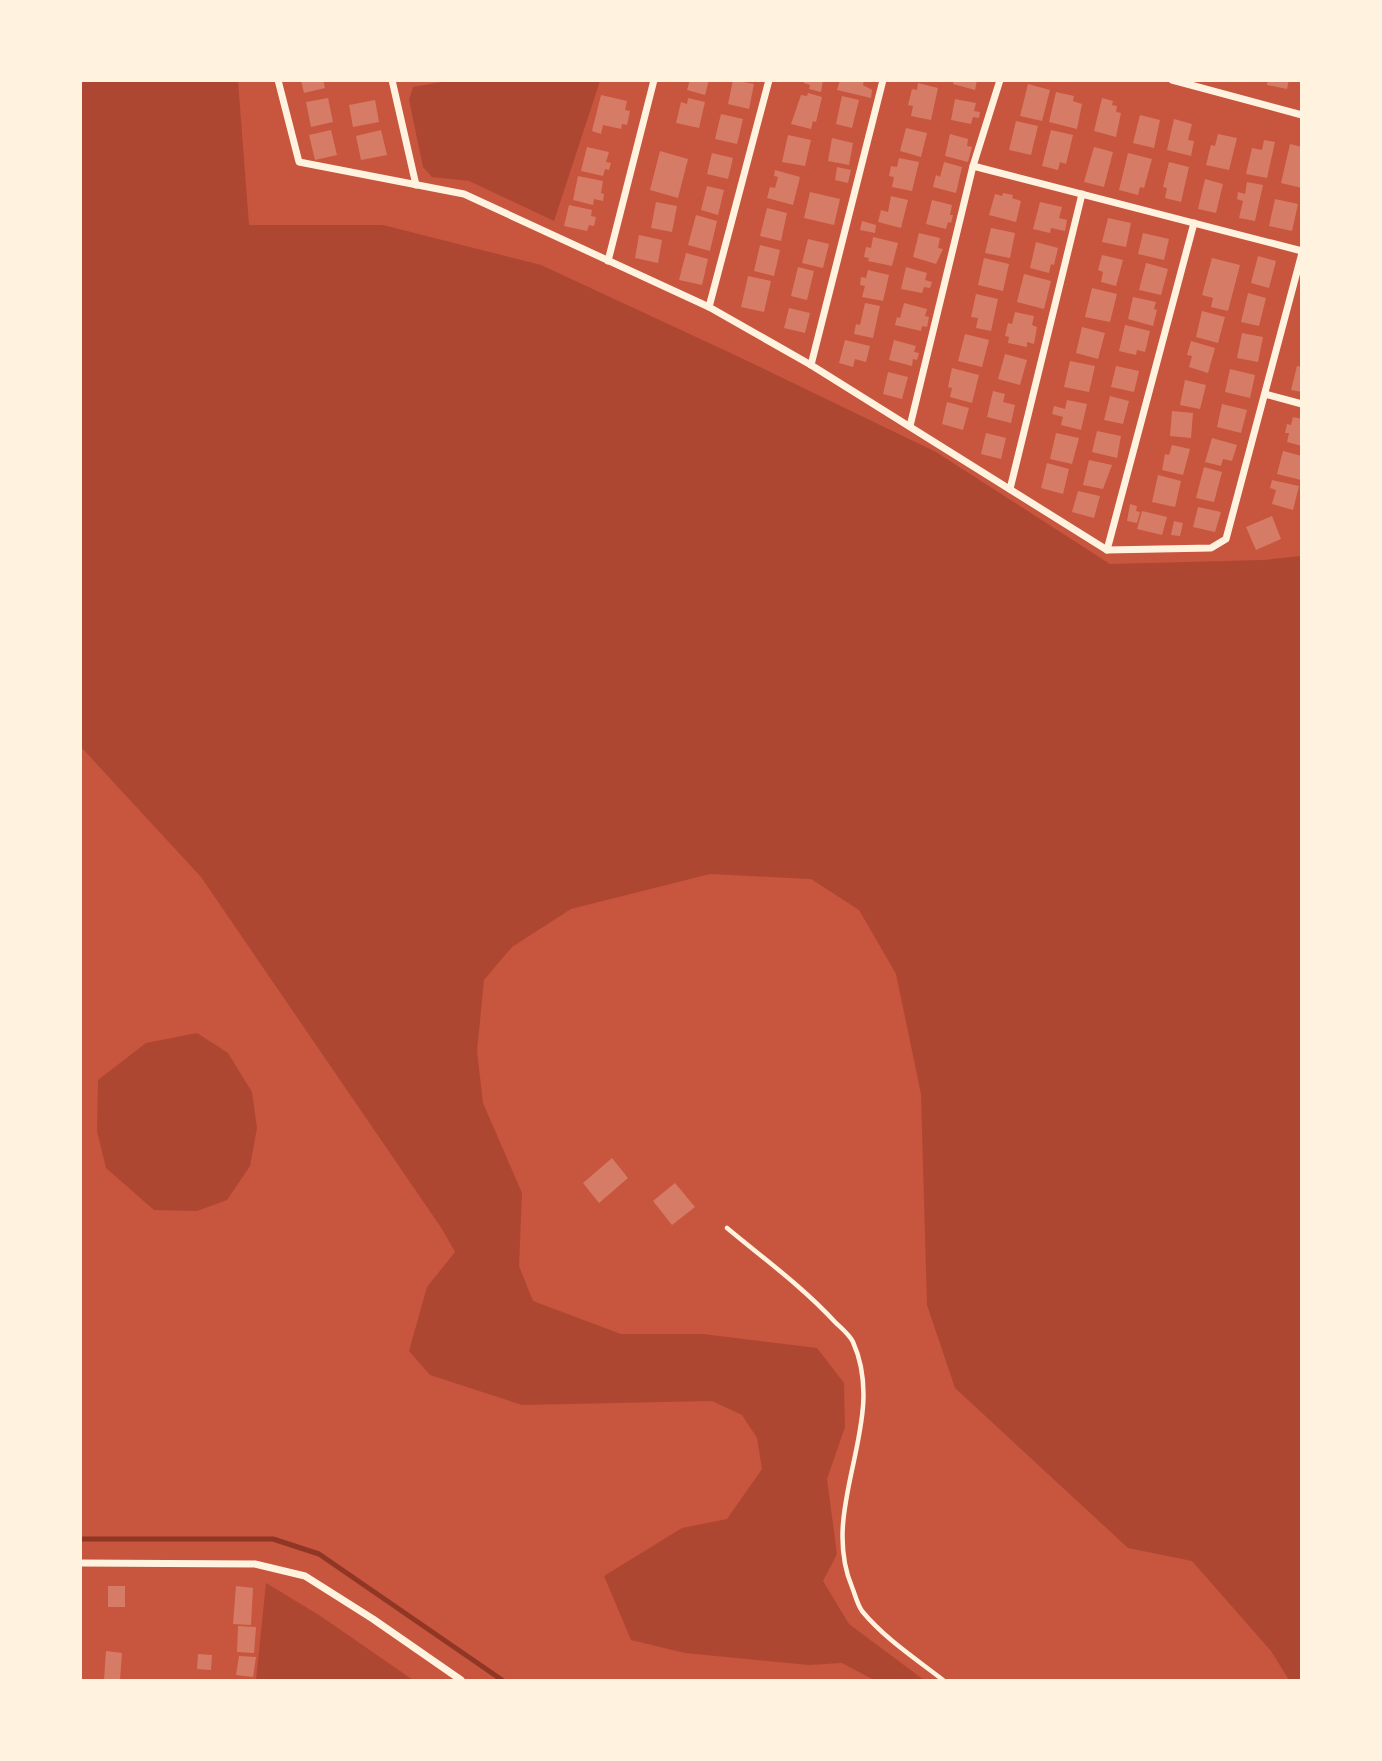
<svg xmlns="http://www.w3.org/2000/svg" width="1382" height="1761" font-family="'Exo 2',sans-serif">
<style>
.green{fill:#ae4732}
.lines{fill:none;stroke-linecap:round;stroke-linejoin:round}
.stream{stroke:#8f3625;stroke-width:5}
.building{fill:#d67c66}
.service{stroke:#fff3e0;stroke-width:4.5}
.minor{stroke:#fff3e0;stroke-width:7}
</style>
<rect width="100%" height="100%" fill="#c8553d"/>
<g class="green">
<polygon points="80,81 238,81 249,225 383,225 541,265 737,356 936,452 1110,564 1264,560 1301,556 1301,1680 1289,1680 1271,1651 1192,1561 1128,1548 955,1388 927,1305 921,1094 896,974 859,910 811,879 710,874 571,909 512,947 484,980 477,1051 483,1103 522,1193 519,1266 533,1301 621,1334 703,1334 817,1348 844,1383 845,1427 827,1479 837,1554 823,1581 849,1624 924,1680 874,1680 842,1663 809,1665 685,1653 631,1640 604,1576 682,1528 727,1519 762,1469 757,1438 742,1415 712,1401 522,1405 430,1375 409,1351 427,1287 455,1252 442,1229 201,877 81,747"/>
<polygon points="447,81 600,81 554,221 469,181 432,177 423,167 409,100 413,87"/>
<polygon points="197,1033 228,1053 252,1092 257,1128 250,1166 227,1200 197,1211 154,1210 106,1168 97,1131 98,1080 146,1043"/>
<polygon points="266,1583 319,1615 413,1680 256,1680"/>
</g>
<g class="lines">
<polyline class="stream" points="80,1539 273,1539 319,1554 502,1680"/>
</g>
<g class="building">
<polygon points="301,80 323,80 325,88 304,93"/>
<polygon points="690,80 709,80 705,95 687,90"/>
<polygon points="733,80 754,84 749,109 728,104"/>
<polygon points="804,80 823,80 821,92 809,89 810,85 804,83"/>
<polygon points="840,80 864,80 863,85 872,90 871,98 837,90"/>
<polygon points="954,80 977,80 975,90 953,84"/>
<polygon points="1268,80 1289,80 1287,89 1267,85"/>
<polygon points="918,83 938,88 931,120 911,116 913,106 908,105 912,89 917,90"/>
<polygon points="1028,84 1050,90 1042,121 1020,116"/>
<polygon points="1056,92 1074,96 1073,101 1082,104 1077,129 1049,122"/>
<polygon points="808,93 822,97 816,122 813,121 811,129 791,124 801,95 807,96"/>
<polygon points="601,95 627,101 625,110 630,111 627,125 622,124 621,129 603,125 601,134 592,131"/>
<polygon points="842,96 859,100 852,128 836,124"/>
<polygon points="328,98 333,122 311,127 306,102"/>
<polygon points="688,98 705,102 699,128 676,123 681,102 687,104"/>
<polygon points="1102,98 1113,101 1112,105 1117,106 1116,112 1121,113 1116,137 1094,131"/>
<polygon points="955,99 976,103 974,111 980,112 979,118 973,117 971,124 951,120"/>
<polygon points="375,100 379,122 353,127 349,105"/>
<polygon points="721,114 743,119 737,144 715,139"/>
<polygon points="1140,115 1160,120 1154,148 1133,143"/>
<polygon points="1174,119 1192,124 1188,140 1194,141 1191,156 1167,150"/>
<polygon points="1016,121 1038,126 1031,155 1009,150"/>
<polygon points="906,128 927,133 921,157 900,151"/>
<polygon points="331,130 337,155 315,160 309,135"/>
<polygon points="381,130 387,155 361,160 356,136"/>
<polygon points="1051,130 1073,135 1066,164 1060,162 1058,170 1042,166"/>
<polygon points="950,134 968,139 967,146 972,147 968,162 945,156"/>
<polygon points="1218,134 1237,138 1229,170 1206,165 1211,145 1215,146"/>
<polygon points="788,135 811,140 805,166 782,162"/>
<polygon points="832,138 853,143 849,165 828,161"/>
<polygon points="1264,140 1275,142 1267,178 1246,174 1252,148 1262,150"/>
<polygon points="1290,144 1302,147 1302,188 1281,183"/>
<polygon points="587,147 609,152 606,162 611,163 609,170 605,169 603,176 581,171"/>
<polygon points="1094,147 1113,152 1104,187 1084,182"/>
<polygon points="660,151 688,159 678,198 650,190"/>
<polygon points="712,153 733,158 728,179 707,174"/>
<polygon points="1128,153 1152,159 1144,188 1140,187 1138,195 1119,190"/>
<polygon points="899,158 919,162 912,191 892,187 894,177 889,176 891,166 897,167"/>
<polygon points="944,162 962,167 956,193 933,187 936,175 940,177"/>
<polygon points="1169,162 1189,167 1181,202 1165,198 1167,188 1163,187"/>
<polygon points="837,167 851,170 848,183 835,180"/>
<polygon points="775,170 800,177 793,205 767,198 770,187 775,188 778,177 774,176"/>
<polygon points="578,176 603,181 601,193 604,194 603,201 594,199 593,205 573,200"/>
<polygon points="1205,179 1223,184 1216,213 1198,209"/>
<polygon points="1247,182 1263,185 1255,221 1239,218 1243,201 1237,199 1238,192 1245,194"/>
<polygon points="707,186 724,190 718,215 701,210"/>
<polygon points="810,192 840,199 834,225 804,218"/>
<polygon points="1003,193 1013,195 1012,198 1021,201 1016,222 989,215 995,194 1002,196"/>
<polygon points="891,196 908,200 901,228 878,222 881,210 888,212"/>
<polygon points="1275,199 1298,204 1292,231 1269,226"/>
<polygon points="932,200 952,205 950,215 953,215 951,223 948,222 946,229 926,224"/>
<polygon points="656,202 677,206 672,232 651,228"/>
<polygon points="1040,202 1062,207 1059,218 1067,220 1065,231 1051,228 1050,233 1033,229"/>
<polygon points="569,205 592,210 591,216 596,217 594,226 589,225 587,231 564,226"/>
<polygon points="767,208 787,213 781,241 760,236"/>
<polygon points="696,215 717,221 710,251 688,245"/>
<polygon points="1108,218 1131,223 1126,247 1102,242"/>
<polygon points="862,221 876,225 875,233 860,230"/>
<polygon points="991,228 1015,233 1010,258 985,253"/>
<polygon points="919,233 940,238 938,248 943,249 936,264 913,257"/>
<polygon points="1143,233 1169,239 1164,260 1138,254"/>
<polygon points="639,235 662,240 658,263 635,258"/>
<polygon points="873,237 898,243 892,266 868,261 869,258 864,257 866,247 871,248"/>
<polygon points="808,239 829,244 823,268 802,263"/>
<polygon points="1036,242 1058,248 1054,265 1051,264 1049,273 1030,268"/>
<polygon points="760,245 780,250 774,276 754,271"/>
<polygon points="686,253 708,259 702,285 679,280"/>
<polygon points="1102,255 1123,260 1116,286 1101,282 1103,272 1098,270"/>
<polygon points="1258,256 1276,261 1269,288 1251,283"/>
<polygon points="984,258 1009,264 1003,291 978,285"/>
<polygon points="1212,258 1240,265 1228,311 1211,307 1213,298 1202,295"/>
<polygon points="1146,263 1168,269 1161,295 1139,290"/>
<polygon points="798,267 814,271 807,300 791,296"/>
<polygon points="906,267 927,273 925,280 932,282 930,288 924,287 922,293 901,289"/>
<polygon points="868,270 889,275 883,301 862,297 865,286 860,285 861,277 866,278"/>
<polygon points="1024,274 1051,281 1044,309 1017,302"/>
<polygon points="748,276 771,281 764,312 741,307"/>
<polygon points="1092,288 1117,294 1110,322 1085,317"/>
<polygon points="1248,293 1266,298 1259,326 1241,322"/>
<polygon points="976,294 998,299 991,331 976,328 978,318 971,317"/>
<polygon points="1133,297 1156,302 1154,309 1157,310 1153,326 1128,319"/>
<polygon points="865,303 880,306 873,338 854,334 856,324 860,325"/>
<polygon points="904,303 927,309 925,316 929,317 927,327 922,326 921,331 895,325 897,317 900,318"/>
<polygon points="789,308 810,313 805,333 784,328"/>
<polygon points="1202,311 1225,317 1218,343 1196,337"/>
<polygon points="1015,312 1034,316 1032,325 1037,327 1034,344 1027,342 1027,347 1008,343 1009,337 1005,336 1008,323 1012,324"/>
<polygon points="1125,325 1150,331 1145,352 1137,350 1136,355 1119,351"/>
<polygon points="1082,327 1105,333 1098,359 1076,353"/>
<polygon points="1242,333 1263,337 1258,362 1237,358"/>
<polygon points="965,334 989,340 982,367 958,361"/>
<polygon points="845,340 870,346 866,362 855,359 853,367 839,363"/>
<polygon points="894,340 916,346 914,352 919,353 917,360 913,359 912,366 889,360"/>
<polygon points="1191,341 1215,348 1208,373 1189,367 1192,356 1187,355"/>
<polygon points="1005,354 1027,360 1020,385 998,379"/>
<polygon points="1070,361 1095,366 1089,392 1064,387"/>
<polygon points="1116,366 1139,371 1134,392 1111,387"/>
<polygon points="1297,366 1302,367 1302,392 1291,390"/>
<polygon points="952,368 979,375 972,403 950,397 952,388 948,387"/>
<polygon points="1230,369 1255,375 1250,398 1225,392"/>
<polygon points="888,372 908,377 902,399 883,394"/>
<polygon points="1185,380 1206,385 1200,409 1180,405"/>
<polygon points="993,391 1005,394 1003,402 1015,405 1011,423 987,417"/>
<polygon points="1110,396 1129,401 1123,424 1104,420"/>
<polygon points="1067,400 1087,404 1081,430 1061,425 1063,417 1052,414 1054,406 1065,409"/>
<polygon points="947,402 969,408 963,430 942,424"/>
<polygon points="1222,404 1247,410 1241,433 1217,427"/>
<polygon points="1172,411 1193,413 1191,438 1170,436"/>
<polygon points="1293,417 1302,419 1302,446 1287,442 1289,433 1285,433 1287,424 1291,425"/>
<polygon points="1097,431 1121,436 1117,458 1092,452"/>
<polygon points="986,433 1006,438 1001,459 981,454"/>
<polygon points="1056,433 1079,438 1072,464 1050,459"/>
<polygon points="1212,438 1237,445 1232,461 1223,459 1221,466 1205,462"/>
<polygon points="1172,445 1190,449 1183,475 1162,470 1165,454 1169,455"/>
<polygon points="1283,451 1302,456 1301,480 1277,474"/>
<polygon points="1089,460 1112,465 1103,489 1083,485"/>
<polygon points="1047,463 1069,469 1063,494 1041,488"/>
<polygon points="1204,467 1222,472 1214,502 1196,498"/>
<polygon points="1158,475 1181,481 1175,507 1152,502"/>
<polygon points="1272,480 1299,486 1293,510 1272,504 1276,490 1270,488"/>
<polygon points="1078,491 1100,496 1094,518 1072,512"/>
<polygon points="1130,504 1137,506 1136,511 1140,512 1137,523 1127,521"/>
<polygon points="1198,507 1221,512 1215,532 1193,527"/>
<polygon points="1142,511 1167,517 1162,535 1137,529"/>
<polygon points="1272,516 1281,539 1256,550 1246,527"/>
<polygon points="1174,521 1183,523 1180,536 1171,535"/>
<polygon points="612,1158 628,1178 599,1203 583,1183"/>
<polygon points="675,1183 695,1207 672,1225 653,1201"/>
<rect x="108" y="1586" width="17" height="21"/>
<polygon points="236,1586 253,1588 251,1625 233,1624"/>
<polygon points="238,1626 256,1627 254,1653 237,1652"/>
<polygon points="106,1651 122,1653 120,1680 104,1680"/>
<polygon points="198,1654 212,1655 211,1670 197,1669"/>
<polygon points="239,1656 256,1657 253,1677 236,1675"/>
</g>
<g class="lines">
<path class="service" d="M 727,1228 C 763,1258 803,1287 835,1322 C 841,1328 849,1334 853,1342 C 889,1422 818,1506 852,1587 C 855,1594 857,1604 862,1611 C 884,1638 916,1659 943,1680"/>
<g class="minor">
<polyline points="278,80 299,162 464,194 709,307 811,365 1107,550 1211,548 1226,539 1302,253"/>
<polyline points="392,80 416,185"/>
<polyline points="1172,80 1302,115"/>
<polyline points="973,166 1302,251"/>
<polyline points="608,261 654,80"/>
<polyline points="709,307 769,80"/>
<polyline points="811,365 883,80"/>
<polyline points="1265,394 1302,404"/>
<polyline points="910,426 973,166 1000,80"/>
<polyline points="1010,489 1082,194"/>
<polyline points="1107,550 1194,223"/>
<polyline points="80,1563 255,1564 305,1576 373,1619 461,1680"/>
</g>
</g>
<rect width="1382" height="1761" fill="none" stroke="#fff3e0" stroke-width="164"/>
</svg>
